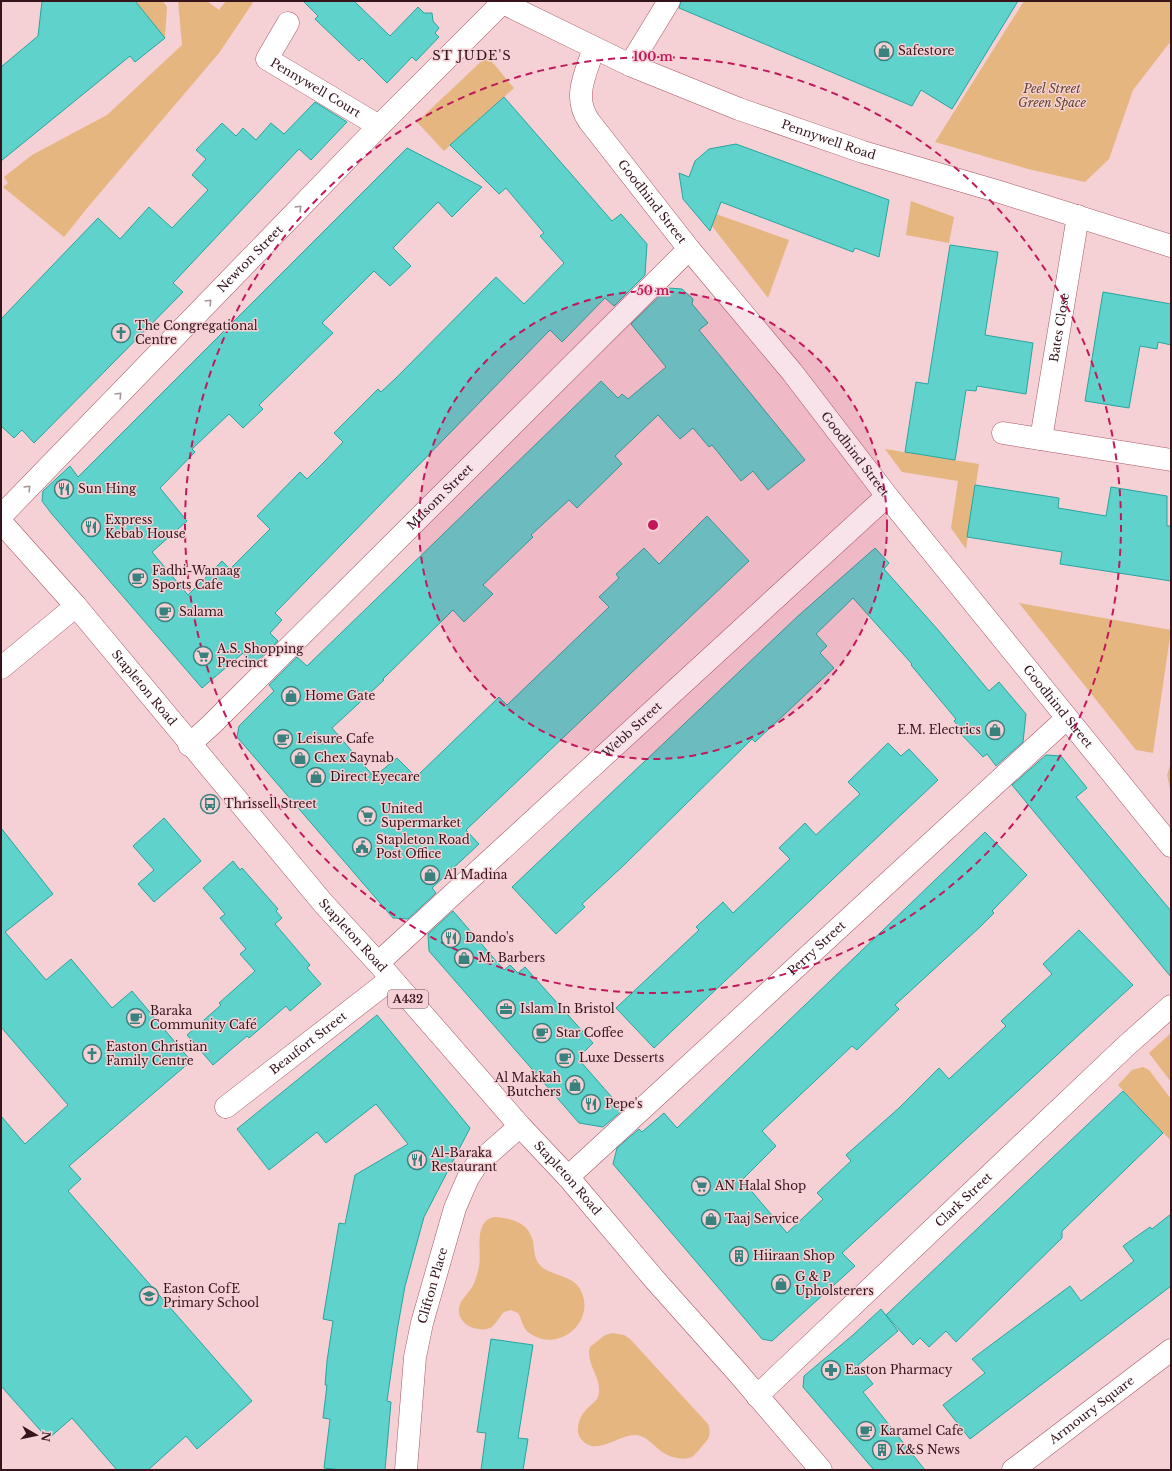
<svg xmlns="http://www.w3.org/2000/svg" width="1172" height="1471" font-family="'Libre Baskerville',serif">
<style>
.green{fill:#e5b680}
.building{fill:#60d2cc;stroke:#27a59f}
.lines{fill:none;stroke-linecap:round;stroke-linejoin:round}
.street-casing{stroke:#a75865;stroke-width:23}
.primary-casing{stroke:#a75865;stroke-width:23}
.street{stroke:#fff;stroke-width:22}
.primary{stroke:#fff;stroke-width:22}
.oneway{stroke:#a49698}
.ring{fill:none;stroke:#c2185b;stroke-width:2;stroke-dasharray:7 5}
.labels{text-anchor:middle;stroke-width:3;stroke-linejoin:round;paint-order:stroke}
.shield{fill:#f5d0d4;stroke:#6f4d52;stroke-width:1}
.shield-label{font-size:11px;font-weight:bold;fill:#35151b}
.poi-label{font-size:12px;fill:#35151b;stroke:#f5d0d4;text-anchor:start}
.street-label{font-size:12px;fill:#35151b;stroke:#f5d0d4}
.park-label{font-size:12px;font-style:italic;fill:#5f4422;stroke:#f5d0d4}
.neighbourhood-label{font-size:13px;letter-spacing:1px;fill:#35151b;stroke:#f5d0d4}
.centre{fill:#c2185b;stroke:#f5d0d4;stroke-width:2}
.ring-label{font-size:12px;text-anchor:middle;font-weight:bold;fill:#c2185b;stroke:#f5d0d4;stroke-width:3;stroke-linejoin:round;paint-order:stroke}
</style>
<rect width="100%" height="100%" fill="#f5d0d4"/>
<g class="green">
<polygon points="135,1 163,1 167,7 165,38"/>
<polygon points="178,1 207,1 219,10 226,1 254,1 219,53 88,207 64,237 3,187 8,183 4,177 32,155 107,115 182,45"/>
<polygon points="1024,1 1171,1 1171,41 1133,90 1109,159 1085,182 1028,169 935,142"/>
<polygon points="487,56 514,88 444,151 417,122"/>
<polygon points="911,201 954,217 949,243 906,235"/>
<polygon points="716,214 789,240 768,298 712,226"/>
<polygon points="885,449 979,464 966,549 951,528 958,481 902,472"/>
<polygon points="1019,603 1171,630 1153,753 1136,750"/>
<polygon points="1171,762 1171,793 1167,775"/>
<polygon points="1171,1033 1171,1082 1149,1053"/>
<polygon points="1143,1067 1149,1070 1171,1099 1171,1141 1118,1085 1132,1070"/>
<path d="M 494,1217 C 511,1218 528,1222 533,1241 C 534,1247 534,1255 537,1261 C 546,1277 571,1273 580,1289 C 598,1322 557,1355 528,1332 C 522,1327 522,1319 518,1313 L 511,1310 L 504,1312 C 499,1317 496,1325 490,1328 C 477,1333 457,1324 459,1308 C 460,1301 466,1296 470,1290 C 475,1284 477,1275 479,1267 C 482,1251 473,1222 494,1217 Z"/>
<path d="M 612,1333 L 624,1335 L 630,1339 L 708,1424 C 711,1432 710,1438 704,1444 C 700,1448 696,1454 692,1457 C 687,1459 682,1459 677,1458 C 657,1455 651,1436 636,1435 C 619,1434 596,1457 582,1440 C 574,1432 579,1417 586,1410 C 590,1405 596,1402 598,1397 C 604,1379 585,1365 590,1347 L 605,1335 Z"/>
</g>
<g class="building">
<polygon points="42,1 135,1 165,38 135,62 130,56 1,161 1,67 38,36"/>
<polygon points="303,1 354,1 390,36 418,7 424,13 432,13 433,21 439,28 435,33 439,37 416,61 412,57 387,83 362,58 359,61 315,19 318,16"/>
<polygon points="681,1 1018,1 952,109 921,90 912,106 679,8"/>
<polygon points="504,97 612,221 621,214 647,244 645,275 614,306 605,298 562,342 550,330 275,613 282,620 270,633 278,641 253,665 243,653 202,688 51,513 42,501 43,491 70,466 78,477 407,148 482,187 452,217 438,202 393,248 411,266 390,286 374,271 322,323 333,333 259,405 263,409 243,428 229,414 192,449 195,452 160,488 187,521 152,552 188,595 222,561 230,569 270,529 257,516 300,472 307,479 324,462 343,442 334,433 378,389 381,392 397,377 496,277 524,304 564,263 540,236 544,233 506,188 499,194 450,145"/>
<polygon points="315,102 347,122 311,160 299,149 173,283 183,292 34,443 22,430 14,438 1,426 1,319 98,218 120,239 149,207 172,228 208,190 192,175 206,159 196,150 222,123 236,136 243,128 256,140 271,123 284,134"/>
<polygon points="736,144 889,200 879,257 855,248 853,252 721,202 710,231 683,199 679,173 689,177 695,161 709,149"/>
<polygon points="950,245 998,252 985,335 1033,343 1026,394 977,386 976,391 966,390 955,460 905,452 916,382 928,384"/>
<polygon points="668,288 682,289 693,299 692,304 708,323 699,330 805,460 768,490 753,471 741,481 712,445 709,447 693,428 680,439 658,415 615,456 622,464 577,508 569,500 531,535 533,537 483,585 493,594 464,622 453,610 383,679 384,680 332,728 374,777 397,758 416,777 499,697 507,705 609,607 599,597 619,578 616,574 644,548 659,564 707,516 749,561 466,830 479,844 432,888 436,893 408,919 393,918 237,737 239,726 274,691 269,685 297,657 307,666 601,381 618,398 622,394 628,399 666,367 631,324"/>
<polygon points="1103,292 1171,304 1171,345 1158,342 1157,349 1140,346 1129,408 1085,401"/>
<polygon points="975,485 1059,498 1058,508 1106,516 1111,487 1167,496 1167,526 1171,526 1171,581 1060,564 1062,552 967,537"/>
<polygon points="875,548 889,563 884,569 939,631 989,691 999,682 1026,714 1023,742 996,766 987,754 983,757 958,731 961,729 954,721 956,719 911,665 912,664 853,598 816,634 827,646 820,653 834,668 755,742 752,739 624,865 582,904 585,907 556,934 512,887 798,616"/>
<polygon points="888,743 901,756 909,749 938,780 654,1048 616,1008 699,930 696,927 723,902 733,913 790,859 779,848 805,823 816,835 860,794 848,782"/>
<polygon points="1046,755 1061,756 1087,788 1076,797 1171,911 1171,977 1012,785"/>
<polygon points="164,818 201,861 154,902 138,884 154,870 133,846"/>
<polygon points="1,828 53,894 5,932 46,980 71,959 112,1008 132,991 191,1061 69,1166 81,1179 68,1191 252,1401 197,1449 186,1436 148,1470 117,1470 72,1418 48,1439 1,1386 1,1116 25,1144 68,1105 1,1027"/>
<polygon points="985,832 1027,875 992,911 994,913 980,927 895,1005 899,1009 857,1050 852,1046 762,1131 776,1146 742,1180 787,1233 823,1199 817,1193 851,1161 846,1155 899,1108 939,1068 949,1079 1006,1026 1001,1021 1052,974 1043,964 1079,930 1133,985 842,1253 855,1266 772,1341 762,1339 613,1164 617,1148 639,1129 642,1132 664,1113 677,1128"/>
<polygon points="233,861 240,870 242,868 278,909 276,911 282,918 275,924 310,965 307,968 321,984 290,1011 286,1006 249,1038 247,1036 213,1065 187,1035 221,1005 219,1003 255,971 240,954 246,949 220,918 225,914 203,888"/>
<polygon points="453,911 504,970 510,965 518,973 525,967 593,1043 580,1056 584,1060 581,1062 623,1110 603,1127 579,1123 429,951 428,934"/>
<polygon points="377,1015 470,1128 424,1217 405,1286 397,1331 387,1401 391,1402 385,1470 342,1470 324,1468 330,1419 323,1418 327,1385 325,1385 327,1361 333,1321 323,1319 339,1223 345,1224 355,1175 408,1144 376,1104 326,1143 317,1132 269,1170 237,1129"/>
<polygon points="1123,1091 1163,1133 1062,1231 1062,1238 956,1342 946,1331 929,1347 920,1338 913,1345 886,1315"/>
<polygon points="1171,1214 1171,1286 970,1439 943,1405 985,1373 972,1359 1070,1286 1081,1301 1134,1261 1123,1246 1150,1227 1152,1229"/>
<polygon points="881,1309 898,1331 858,1365 873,1384 863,1392 925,1470 874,1470 803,1387 804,1376 853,1335"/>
<polygon points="491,1339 533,1345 518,1438 528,1439 523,1470 481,1470 486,1433 477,1432"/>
</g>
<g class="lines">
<defs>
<g id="street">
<path id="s1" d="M 499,1 L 630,65 L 739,109 L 863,152 L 1000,192 L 1171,246"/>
<path id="s2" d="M 288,23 L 267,59 L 379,126"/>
<path id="s3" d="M 594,48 C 586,73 572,97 589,121 L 689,249 L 792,372 L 887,496 L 1171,846"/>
<polyline points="630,65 669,1"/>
<polyline points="1003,433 1171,460"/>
<path id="s4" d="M 1041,439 L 1078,216"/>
<path id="s5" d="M 1,516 L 379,126 L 502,3"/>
<polyline points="1,668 76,606"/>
<path id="s6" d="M 189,745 L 212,724 L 689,249"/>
<path id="s7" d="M 378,963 L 887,496"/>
<path id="s8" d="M 226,1107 L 391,979"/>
<path id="s9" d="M 568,1177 L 1066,719"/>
<path id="s10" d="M 757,1396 L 1126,1046 L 1171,1006"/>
<path id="s11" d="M 406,1470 L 415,1357 L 422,1323 L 455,1208 L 468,1178 L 477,1164 L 520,1126"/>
<path id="s12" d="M 1013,1470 L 1171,1350"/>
</g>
<g id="primary">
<path id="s13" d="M 1,522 L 76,606 L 323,903 L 378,963 L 520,1126 L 568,1177 L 655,1280 L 738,1373 L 821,1470"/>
</g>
</defs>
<use href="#street" class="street-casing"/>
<use href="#primary" class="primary-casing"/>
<use href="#street" class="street"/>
<use href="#primary" class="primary"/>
</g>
<defs><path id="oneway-chevron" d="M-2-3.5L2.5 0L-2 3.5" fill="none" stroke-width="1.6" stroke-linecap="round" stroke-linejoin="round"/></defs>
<g class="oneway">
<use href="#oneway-chevron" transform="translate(299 208) rotate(-46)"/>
<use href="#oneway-chevron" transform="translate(209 302) rotate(-46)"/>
<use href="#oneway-chevron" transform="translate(119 395) rotate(-46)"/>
<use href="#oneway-chevron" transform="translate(28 488) rotate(-46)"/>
</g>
<circle cx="653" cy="525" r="234" fill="#c2185b" fill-opacity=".12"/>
<g class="ring">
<circle cx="653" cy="525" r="234"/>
<circle cx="653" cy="525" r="468"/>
</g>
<defs>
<symbol id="shop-ring" viewBox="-11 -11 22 22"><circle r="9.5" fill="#f5d0d4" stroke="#39817d" stroke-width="1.5"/><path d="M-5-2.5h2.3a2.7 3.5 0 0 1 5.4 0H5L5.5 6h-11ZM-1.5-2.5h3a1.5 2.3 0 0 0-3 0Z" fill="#39817d"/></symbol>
<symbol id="church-ring" viewBox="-11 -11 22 22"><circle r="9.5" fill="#f5d0d4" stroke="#39817d" stroke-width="1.5"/><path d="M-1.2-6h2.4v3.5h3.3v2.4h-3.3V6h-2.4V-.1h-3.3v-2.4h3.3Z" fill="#39817d"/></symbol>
<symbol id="restaurant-ring" viewBox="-11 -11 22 22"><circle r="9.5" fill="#f5d0d4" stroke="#39817d" stroke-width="1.5"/><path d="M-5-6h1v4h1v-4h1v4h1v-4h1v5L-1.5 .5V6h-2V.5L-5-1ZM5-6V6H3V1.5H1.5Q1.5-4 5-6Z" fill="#39817d"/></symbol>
<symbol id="cafe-ring" viewBox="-11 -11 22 22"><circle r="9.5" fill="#f5d0d4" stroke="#39817d" stroke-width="1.5"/><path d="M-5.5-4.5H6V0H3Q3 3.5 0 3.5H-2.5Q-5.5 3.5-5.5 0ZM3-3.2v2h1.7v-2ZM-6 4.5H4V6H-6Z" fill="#39817d"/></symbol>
<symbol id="supermarket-ring" viewBox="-11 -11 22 22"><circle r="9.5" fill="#f5d0d4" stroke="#39817d" stroke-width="1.5"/><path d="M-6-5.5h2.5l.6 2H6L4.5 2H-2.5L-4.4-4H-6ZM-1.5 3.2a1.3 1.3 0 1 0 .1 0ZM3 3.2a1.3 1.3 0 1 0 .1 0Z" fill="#39817d"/></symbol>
<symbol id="bus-ring" viewBox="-11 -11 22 22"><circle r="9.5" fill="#f5d0d4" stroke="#39817d" stroke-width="1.5"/><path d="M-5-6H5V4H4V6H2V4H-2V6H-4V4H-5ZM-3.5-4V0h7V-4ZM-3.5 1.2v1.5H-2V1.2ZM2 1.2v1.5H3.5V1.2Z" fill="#39817d"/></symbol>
<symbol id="civic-ring" viewBox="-11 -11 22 22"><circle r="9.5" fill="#f5d0d4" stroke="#39817d" stroke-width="1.5"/><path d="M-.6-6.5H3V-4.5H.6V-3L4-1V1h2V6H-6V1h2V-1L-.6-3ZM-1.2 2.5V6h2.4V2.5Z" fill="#39817d"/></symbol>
<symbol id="office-ring" viewBox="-11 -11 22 22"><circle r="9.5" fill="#f5d0d4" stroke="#39817d" stroke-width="1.5"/><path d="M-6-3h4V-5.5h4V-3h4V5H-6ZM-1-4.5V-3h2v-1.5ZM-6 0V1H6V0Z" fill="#39817d"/></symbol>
<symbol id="building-ring" viewBox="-11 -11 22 22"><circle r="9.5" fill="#f5d0d4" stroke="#39817d" stroke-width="1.5"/><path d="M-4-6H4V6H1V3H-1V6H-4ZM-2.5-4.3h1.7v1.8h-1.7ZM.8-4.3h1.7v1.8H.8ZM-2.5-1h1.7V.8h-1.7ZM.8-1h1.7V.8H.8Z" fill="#39817d"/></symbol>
<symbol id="school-ring" viewBox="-11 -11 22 22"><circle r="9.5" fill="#f5d0d4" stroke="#39817d" stroke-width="1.5"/><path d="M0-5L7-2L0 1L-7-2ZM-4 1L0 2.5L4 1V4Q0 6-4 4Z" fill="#39817d"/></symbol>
<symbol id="pharmacy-ring" viewBox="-11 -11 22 22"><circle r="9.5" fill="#f5d0d4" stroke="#39817d" stroke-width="1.5"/><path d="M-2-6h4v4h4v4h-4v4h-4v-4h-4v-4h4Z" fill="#39817d"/></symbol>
</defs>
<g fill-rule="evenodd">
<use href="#shop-ring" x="873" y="40" width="22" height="22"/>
<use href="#church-ring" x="110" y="322" width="22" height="22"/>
<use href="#restaurant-ring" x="53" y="478" width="22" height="22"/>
<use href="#restaurant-ring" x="80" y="516" width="22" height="22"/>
<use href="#cafe-ring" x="127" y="567" width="22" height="22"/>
<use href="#cafe-ring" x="154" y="601" width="22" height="22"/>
<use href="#supermarket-ring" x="192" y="645" width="22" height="22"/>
<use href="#shop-ring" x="280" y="685" width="22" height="22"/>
<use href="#shop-ring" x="984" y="719" width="22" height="22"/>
<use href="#cafe-ring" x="272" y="728" width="22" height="22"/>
<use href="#shop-ring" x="289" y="747" width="22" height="22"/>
<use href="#shop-ring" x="305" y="766" width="22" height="22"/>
<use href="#bus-ring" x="199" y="793" width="22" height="22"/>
<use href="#supermarket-ring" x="356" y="805" width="22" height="22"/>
<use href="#civic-ring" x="351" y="836" width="22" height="22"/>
<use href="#shop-ring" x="419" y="864" width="22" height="22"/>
<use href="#restaurant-ring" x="440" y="927" width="22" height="22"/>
<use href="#shop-ring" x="453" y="947" width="22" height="22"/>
<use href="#office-ring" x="495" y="998" width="22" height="22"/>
<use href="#cafe-ring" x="125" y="1007" width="22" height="22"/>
<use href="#cafe-ring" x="531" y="1022" width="22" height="22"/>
<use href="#church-ring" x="81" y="1043" width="22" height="22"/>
<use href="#cafe-ring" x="554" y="1047" width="22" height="22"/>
<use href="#shop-ring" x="564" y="1074" width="22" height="22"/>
<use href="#restaurant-ring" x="580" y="1093" width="22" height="22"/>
<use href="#restaurant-ring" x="406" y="1149" width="22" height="22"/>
<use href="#supermarket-ring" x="690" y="1175" width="22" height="22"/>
<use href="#shop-ring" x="700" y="1208" width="22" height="22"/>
<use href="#building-ring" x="728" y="1245" width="22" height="22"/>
<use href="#shop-ring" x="770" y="1273" width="22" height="22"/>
<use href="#school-ring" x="138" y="1285" width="22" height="22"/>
<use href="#pharmacy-ring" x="820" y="1359" width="22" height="22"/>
<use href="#cafe-ring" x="855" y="1420" width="22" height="22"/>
<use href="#building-ring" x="871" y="1439" width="22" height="22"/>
</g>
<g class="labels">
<rect class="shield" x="388" y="990" width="40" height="18" rx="3"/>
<g class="shield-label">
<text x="408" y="1003">A432</text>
</g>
<g class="poi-label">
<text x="898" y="55">Safestore</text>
<text x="135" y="330">The Congregational<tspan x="135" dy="14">Centre</tspan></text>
<text x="78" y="493">Sun Hing</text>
<text x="105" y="524">Express<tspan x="105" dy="14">Kebab House</tspan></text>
<text x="152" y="575">Fadhi-Wanaag<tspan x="152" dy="14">Sports Cafe</tspan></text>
<text x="179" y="616">Salama</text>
<text x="217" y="653">A.S. Shopping<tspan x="217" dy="14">Precinct</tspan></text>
<text x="305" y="700">Home Gate</text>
<text x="981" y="734" text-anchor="end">E.M. Electrics</text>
<text x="297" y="743">Leisure Cafe</text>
<text x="314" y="762">Chex Saynab</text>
<text x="330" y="781">Direct Eyecare</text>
<text x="224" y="808">Thrissell Street</text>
<text x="381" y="813">United<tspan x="381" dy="14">Supermarket</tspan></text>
<text x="376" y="844">Stapleton Road<tspan x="376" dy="14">Post Office</tspan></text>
<text x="444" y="879">Al Madina</text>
<text x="465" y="942">Dando's</text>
<text x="478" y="962">M. Barbers</text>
<text x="520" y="1013">Islam In Bristol</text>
<text x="150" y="1015">Baraka<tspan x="150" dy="14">Community Café</tspan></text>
<text x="556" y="1037">Star Coffee</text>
<text x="106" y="1051">Easton Christian<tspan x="106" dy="14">Family Centre</tspan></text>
<text x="579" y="1062">Luxe Desserts</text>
<text x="561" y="1082" text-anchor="end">Al Makkah<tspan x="561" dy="14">Butchers</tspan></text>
<text x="605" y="1108">Pepe's</text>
<text x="431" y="1157">Al-Baraka<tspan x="431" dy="14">Restaurant</tspan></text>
<text x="715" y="1190">AN Halal Shop</text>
<text x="725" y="1223">Taaj Service</text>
<text x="753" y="1260">Hiiraan Shop</text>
<text x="795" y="1281">G &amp; P<tspan x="795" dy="14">Upholsterers</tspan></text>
<text x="163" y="1293">Easton CofE<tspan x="163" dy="14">Primary School</tspan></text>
<text x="845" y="1374">Easton Pharmacy</text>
<text x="880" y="1435">Karamel Cafe</text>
<text x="896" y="1454">K&amp;S News</text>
</g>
<g class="street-label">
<text dy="4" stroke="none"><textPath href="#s2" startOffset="98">Pennywell Court</textPath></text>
<text dy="4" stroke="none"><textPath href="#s1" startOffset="358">Pennywell Road</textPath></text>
<text dy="4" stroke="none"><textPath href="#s3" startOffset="179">Goodhind Street</textPath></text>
<text dy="4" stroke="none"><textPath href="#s5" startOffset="358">Newton Street</textPath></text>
<text dy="4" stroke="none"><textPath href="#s4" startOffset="113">Bates Close</textPath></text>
<text dy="4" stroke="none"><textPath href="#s3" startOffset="503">Goodhind Street</textPath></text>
<text dy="4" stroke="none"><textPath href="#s6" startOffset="353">Milsom Street</textPath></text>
<text dy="4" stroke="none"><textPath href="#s13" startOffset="219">Stapleton Road</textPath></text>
<text dy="4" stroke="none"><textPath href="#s3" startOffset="827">Goodhind Street</textPath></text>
<text dy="4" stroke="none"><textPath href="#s7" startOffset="345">Webb Street</textPath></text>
<text dy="4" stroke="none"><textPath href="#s13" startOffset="543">Stapleton Road</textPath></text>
<text dy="4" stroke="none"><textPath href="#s9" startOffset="338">Perry Street</textPath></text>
<text dy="4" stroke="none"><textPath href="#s8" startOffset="104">Beaufort Street</textPath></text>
<text dy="4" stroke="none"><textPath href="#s13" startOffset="867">Stapleton Road</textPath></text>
<text dy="4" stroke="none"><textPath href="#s10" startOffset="285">Clark Street</textPath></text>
<text dy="4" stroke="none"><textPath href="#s11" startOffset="187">Clifton Place</textPath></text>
<text dy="4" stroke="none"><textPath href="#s12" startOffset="99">Armoury Square</textPath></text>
</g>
<g class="park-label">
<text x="1052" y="93">Peel Street<tspan x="1052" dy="14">Green Space</tspan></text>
</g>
<g class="neighbourhood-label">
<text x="472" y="60">ST JUDE'S</text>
</g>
</g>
<circle cx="653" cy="525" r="6" class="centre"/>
<g class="ring-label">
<text x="653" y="61">100 m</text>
<text x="653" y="295">50 m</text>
</g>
<rect width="1172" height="1471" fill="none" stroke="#35151b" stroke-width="4"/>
<g transform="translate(36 1435) rotate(99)" stroke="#f5d0d4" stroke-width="3" paint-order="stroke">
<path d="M0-3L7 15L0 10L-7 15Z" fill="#35151b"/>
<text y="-6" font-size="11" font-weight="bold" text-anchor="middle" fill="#35151b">N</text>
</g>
</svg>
